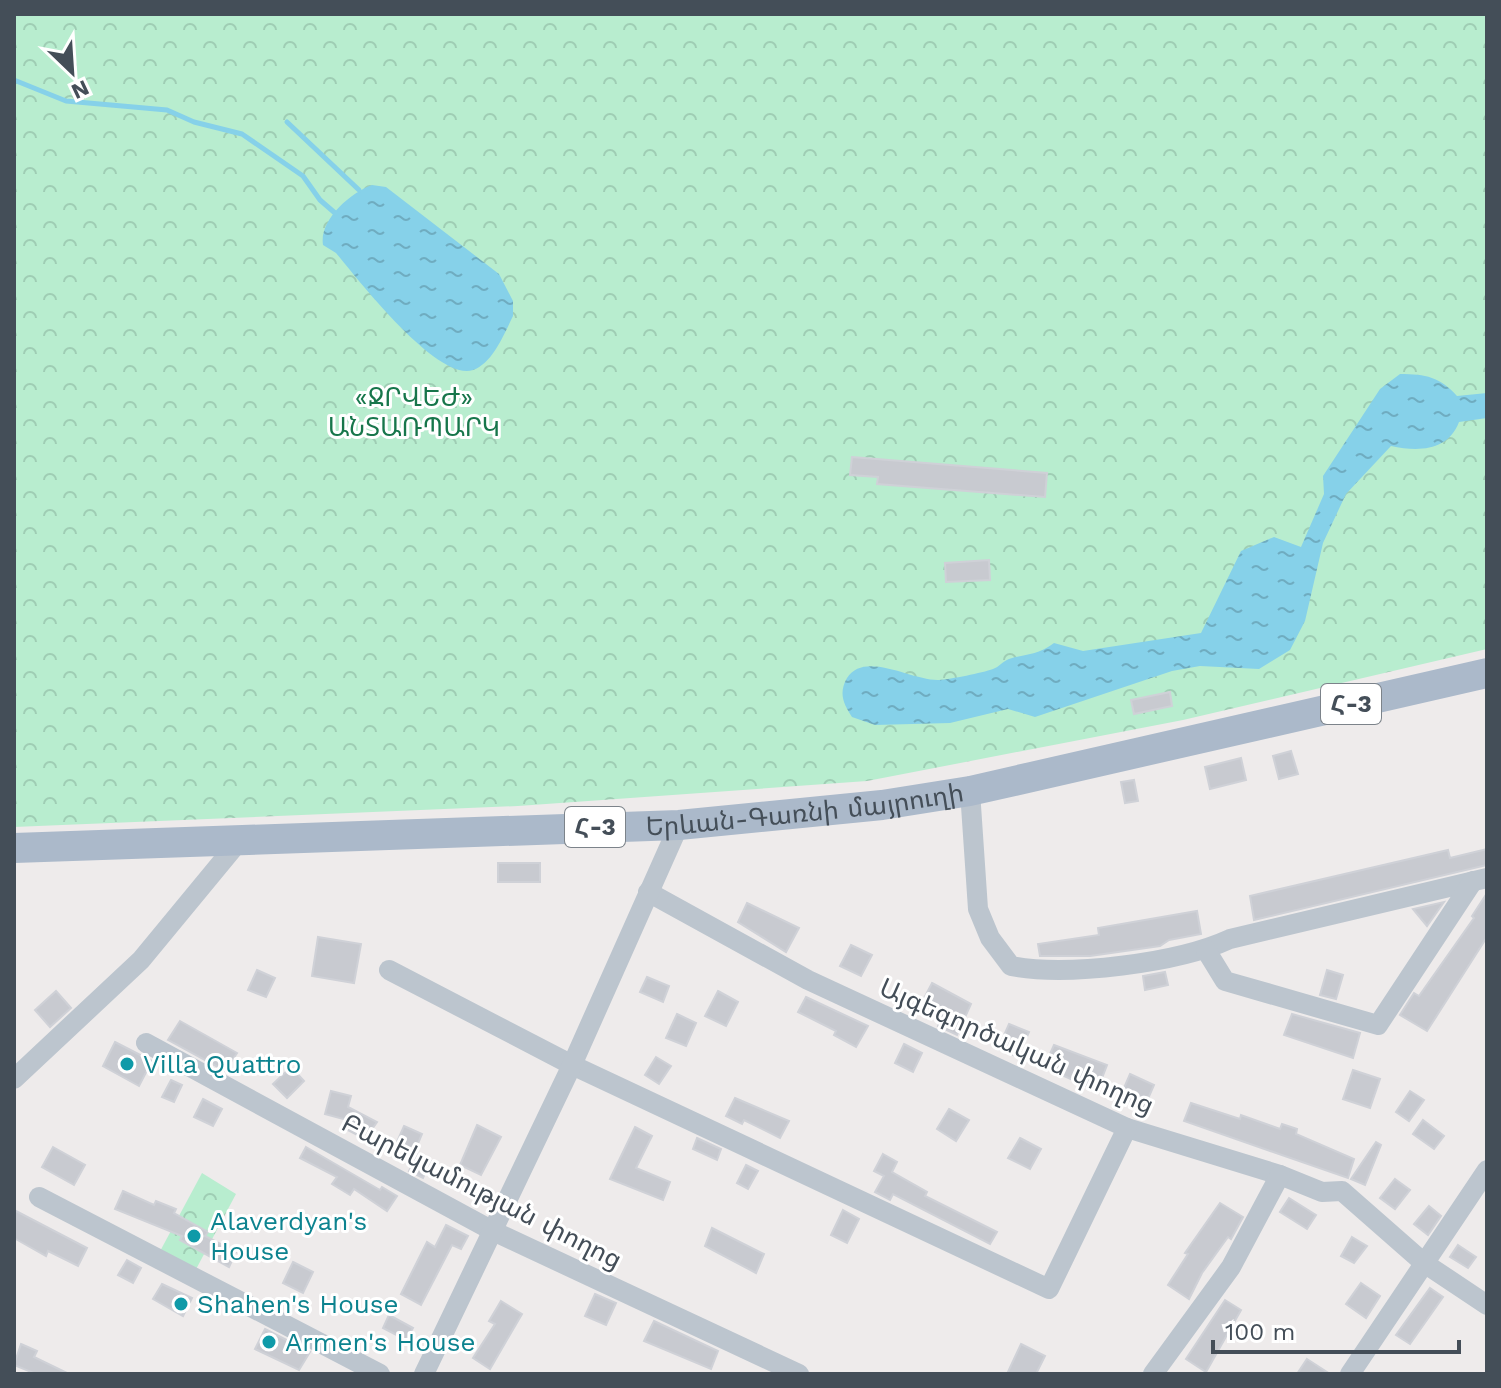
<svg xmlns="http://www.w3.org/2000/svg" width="1501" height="1388" font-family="'Work Sans','Noto Sans Armenian',sans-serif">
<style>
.forest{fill:url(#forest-crowns)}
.water{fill:url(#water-ripples)}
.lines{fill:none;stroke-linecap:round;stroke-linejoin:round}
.stream{stroke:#86d1e9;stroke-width:5}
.building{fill:#c8cad0;stroke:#cfd1d7;stroke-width:2}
.street{stroke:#bcc5ce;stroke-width:20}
.primary{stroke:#abb9ca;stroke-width:30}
.culture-dot{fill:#0f9aa8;stroke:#fff;stroke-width:3}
.labels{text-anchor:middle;stroke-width:6;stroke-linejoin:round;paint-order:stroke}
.shield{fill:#fff;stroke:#7c838a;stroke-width:2}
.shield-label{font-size:24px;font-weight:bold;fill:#444e58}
.park-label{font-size:26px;fill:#17764b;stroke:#fff}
.street-label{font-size:26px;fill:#444e58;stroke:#fff}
.culture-label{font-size:26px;fill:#0d838f;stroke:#fff;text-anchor:start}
</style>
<defs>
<pattern id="forest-crowns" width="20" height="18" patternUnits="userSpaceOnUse" patternTransform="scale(2)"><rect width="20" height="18" fill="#b8edcf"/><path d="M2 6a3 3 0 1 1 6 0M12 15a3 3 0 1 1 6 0" fill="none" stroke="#9fcdb4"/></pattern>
<pattern id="water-ripples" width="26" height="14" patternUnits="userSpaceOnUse" patternTransform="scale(2)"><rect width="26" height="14" fill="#86d1e9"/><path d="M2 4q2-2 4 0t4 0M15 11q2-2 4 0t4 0" fill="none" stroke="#6facc0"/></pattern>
</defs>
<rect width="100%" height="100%" fill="#eeebeb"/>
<g class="forest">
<polygon points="14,14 1487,14 1487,649 1183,720 867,781 518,806 14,827"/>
<polygon points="202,1173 236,1194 194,1273 158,1255"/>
</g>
<g class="water">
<path d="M 372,185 L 386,187 L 499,274 L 513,301 L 513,316 C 504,334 493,363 473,370 C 437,382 357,278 336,253 L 323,245 C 319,220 350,193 372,185 Z"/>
<path d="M 1400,374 C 1426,374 1440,377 1457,396 L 1487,393 L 1487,418 L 1459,422 C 1448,451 1419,452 1391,446 L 1346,494 L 1323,543 L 1305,621 L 1290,650 L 1259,669 L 1200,666 L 1172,671 L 1035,717 L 1008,709 L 950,723 L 875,725 L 852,717 C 844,704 838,694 847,678 C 865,650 912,681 939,680 C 951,679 982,673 993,669 C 999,667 1003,661 1009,659 C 1028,653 1036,656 1054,643 L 1083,651 L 1201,633 L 1241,551 L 1274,537 L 1301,547 L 1324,494 L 1323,476 L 1380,389 Z"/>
</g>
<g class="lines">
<g class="stream">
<polyline points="14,80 66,101 167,110 194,122 242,134 303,176 320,200 335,213"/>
<polyline points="287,122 359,190"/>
</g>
</g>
<g class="building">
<polygon points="852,457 1047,473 1045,497 877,484 878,477 850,475"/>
<polygon points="989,560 990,580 946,582 945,563"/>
<polygon points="1170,692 1172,706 1134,714 1131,700"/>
<polygon points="1291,751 1298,774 1279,779 1273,756"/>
<polygon points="1241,758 1246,780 1210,789 1205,767"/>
<polygon points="1134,780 1138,801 1125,803 1121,782"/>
<polygon points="1487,849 1487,865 1254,920 1250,896 1448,850 1450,858"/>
<rect x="498" y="863" width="42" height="19"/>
<polygon points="1487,893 1487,937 1427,1031 1400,1015 1414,993 1419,996 1474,918 1472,916"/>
<polygon points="1444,902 1427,926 1413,909"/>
<polygon points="747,903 799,928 786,952 738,922"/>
<polygon points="1197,911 1201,934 1169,940 1160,946 1090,956 1040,956 1038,944 1099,935 1098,928"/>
<polygon points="318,937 361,944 354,983 312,976"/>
<polygon points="851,945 872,955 861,976 840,966"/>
<polygon points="257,970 275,978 266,997 248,990"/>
<polygon points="1327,970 1343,975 1336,999 1320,995"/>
<polygon points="1165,972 1168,985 1145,990 1143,976"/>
<polygon points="647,977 669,986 663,1002 640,992"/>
<polygon points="932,983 971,1004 957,1035 938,1026 943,1015 921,1004"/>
<polygon points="56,991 71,1008 50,1027 35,1010"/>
<polygon points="718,991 738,1002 726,1026 705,1016"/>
<polygon points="806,997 868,1026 856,1047 834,1035 836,1031 798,1012"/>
<polygon points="677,1014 696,1023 686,1046 666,1038"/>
<polygon points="1292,1014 1360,1033 1353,1058 1284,1035"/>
<polygon points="180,1021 237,1053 225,1071 168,1040"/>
<polygon points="1009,1024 1029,1032 1018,1057 998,1049"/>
<polygon points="115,1042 152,1061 139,1086 103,1066"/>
<polygon points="904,1044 922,1053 913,1072 895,1063"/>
<polygon points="1054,1045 1107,1065 1097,1091 1044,1067"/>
<polygon points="656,1057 671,1066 659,1084 645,1075"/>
<polygon points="291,1067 304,1081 287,1098 273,1084"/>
<polygon points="1353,1070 1380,1079 1370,1108 1343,1099"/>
<polygon points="1130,1074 1154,1085 1144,1108 1120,1097"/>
<polygon points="171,1080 182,1085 174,1102 162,1097"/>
<polygon points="331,1091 351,1096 348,1107 377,1122 365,1139 346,1129 351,1121 325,1114"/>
<polygon points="1410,1091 1424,1100 1409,1121 1396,1112"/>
<polygon points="735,1098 789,1121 780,1138 744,1120 742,1124 726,1116"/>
<polygon points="203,1099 222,1109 213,1126 194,1117"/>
<polygon points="1191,1103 1240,1119 1241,1115 1280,1129 1282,1124 1297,1129 1296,1134 1354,1159 1348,1178 1184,1121"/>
<polygon points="949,1109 969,1120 956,1141 937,1129"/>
<polygon points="1423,1120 1444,1136 1434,1149 1413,1134"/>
<polygon points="477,1125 501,1137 481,1175 460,1165"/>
<polygon points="404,1126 422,1134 414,1153 396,1144"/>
<polygon points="635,1127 652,1136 636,1168 670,1182 663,1200 610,1179"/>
<polygon points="697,1138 721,1149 717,1160 693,1149"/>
<polygon points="1020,1138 1041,1149 1030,1169 1008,1158"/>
<polygon points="1376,1142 1381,1145 1365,1185 1351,1179"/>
<polygon points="53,1147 85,1165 74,1185 42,1167"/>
<polygon points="306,1147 380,1190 382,1187 397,1196 387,1211 354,1189 350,1195 332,1184 337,1177 300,1158"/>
<polygon points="418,1154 431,1161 423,1178 409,1171"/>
<polygon points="883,1154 897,1162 892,1172 927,1192 925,1196 997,1232 990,1244 893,1194 890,1200 875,1192 884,1176 874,1171"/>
<polygon points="746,1165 758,1171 748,1189 737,1183"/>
<polygon points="1395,1179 1410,1190 1395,1209 1380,1198"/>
<polygon points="123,1191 154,1205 156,1201 176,1209 174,1213 208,1232 205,1236 236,1252 229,1267 180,1240 182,1236 115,1209"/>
<polygon points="1289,1198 1316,1215 1307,1229 1280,1212"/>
<polygon points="1220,1203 1243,1217 1231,1239 1228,1237 1202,1273 1189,1299 1168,1285 1188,1254 1185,1253"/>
<polygon points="1429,1206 1441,1216 1428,1235 1414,1224"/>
<polygon points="14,1210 87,1248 78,1266 48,1251 46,1256 14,1238"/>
<polygon points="843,1210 859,1219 847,1243 831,1235"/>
<polygon points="446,1225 468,1236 461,1249 452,1245 421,1305 401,1294 427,1242 435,1247"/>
<polygon points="712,1228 764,1254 756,1273 705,1246"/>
<polygon points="1352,1237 1367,1246 1354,1263 1341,1256"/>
<polygon points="1458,1245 1476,1257 1468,1268 1450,1257"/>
<polygon points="127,1260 141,1268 133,1283 118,1275"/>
<polygon points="293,1262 313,1272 303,1293 283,1283"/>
<polygon points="1361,1283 1380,1296 1366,1318 1346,1304"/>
<polygon points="162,1284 192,1298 183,1316 153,1299"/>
<polygon points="1430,1288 1443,1297 1410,1344 1396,1335"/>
<polygon points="595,1294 616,1303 606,1325 585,1316"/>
<polygon points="1225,1300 1241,1310 1206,1372 1186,1359"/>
<polygon points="501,1301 522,1314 490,1369 473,1358 495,1324 489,1321"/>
<polygon points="389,1315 413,1328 406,1340 383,1328"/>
<polygon points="654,1321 718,1351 711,1369 644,1341"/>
<polygon points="265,1329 310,1352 299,1370 255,1349"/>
<polygon points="21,1344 37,1351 34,1357 69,1374 36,1374 14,1365"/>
<polygon points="1021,1344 1045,1356 1036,1374 1007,1374"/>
<polygon points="1307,1359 1330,1374 1297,1374"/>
</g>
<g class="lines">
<g class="street">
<path d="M 970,791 L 978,909 L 990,938 L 1011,966 C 1067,977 1178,963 1230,939 L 1487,878"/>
<polyline points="648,892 808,980 1127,1128 1280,1175 1322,1192 1342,1191 1424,1263 1487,1305"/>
<polyline points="1206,950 1225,981 1378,1025 1473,881"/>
<polyline points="389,970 572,1065 1049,1289 1127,1128"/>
<polyline points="146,1043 493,1231 799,1374"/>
<polyline points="14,1079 141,960 240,840"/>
<polyline points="39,1197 380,1374"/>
<polyline points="424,1374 572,1065 679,825"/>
<polyline points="1153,1374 1231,1267 1280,1175"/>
<polyline points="1350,1374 1487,1170"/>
</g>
<path class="primary" id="s1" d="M 14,848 L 679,825 L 882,805 L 970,791 L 1487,673"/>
</g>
<g class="culture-dot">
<circle cx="127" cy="1064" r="8"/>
<circle cx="194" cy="1236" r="8"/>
<circle cx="181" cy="1304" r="8"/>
<circle cx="269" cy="1342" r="8"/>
</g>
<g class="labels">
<g class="shield">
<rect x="1321" y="684" width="60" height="40" rx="6"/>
<rect x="565" y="807" width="60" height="40" rx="6"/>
</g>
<g class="shield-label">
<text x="1351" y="712">Հ-3</text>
<text x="595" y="835">Հ-3</text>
</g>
<g class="park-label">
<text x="414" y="406">«ՋՐՎԵԺ»<tspan x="414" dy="30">ԱՆՏԱՌՊԱՐԿ</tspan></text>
</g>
<g class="street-label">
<text dy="9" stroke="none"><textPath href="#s1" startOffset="792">Երևան-Գառնի մայրուղի</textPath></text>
<text transform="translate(1017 1046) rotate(24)" y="9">Այգեգործական փողոց</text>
<text transform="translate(482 1191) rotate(27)" y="9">Բարեկամության փողոց</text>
</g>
<g class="culture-label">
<text x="143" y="1073">Villa Quattro</text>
<text x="210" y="1230">Alaverdyan's<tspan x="210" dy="30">House</tspan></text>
<text x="197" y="1313">Shahen's House</text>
<text x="285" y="1351">Armen's House</text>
</g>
</g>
<rect width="1501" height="1388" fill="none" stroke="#444e58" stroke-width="32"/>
<g transform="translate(72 72) rotate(155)" stroke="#ffffff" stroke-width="6" paint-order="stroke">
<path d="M0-6L14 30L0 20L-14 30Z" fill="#444e58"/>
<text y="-12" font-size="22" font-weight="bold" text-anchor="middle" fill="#444e58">N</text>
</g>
<path d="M1213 1340v12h246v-12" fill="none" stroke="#444e58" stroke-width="4"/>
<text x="1225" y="1340" font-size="24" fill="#444e58" stroke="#ffffff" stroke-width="6" paint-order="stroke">100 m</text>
</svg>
